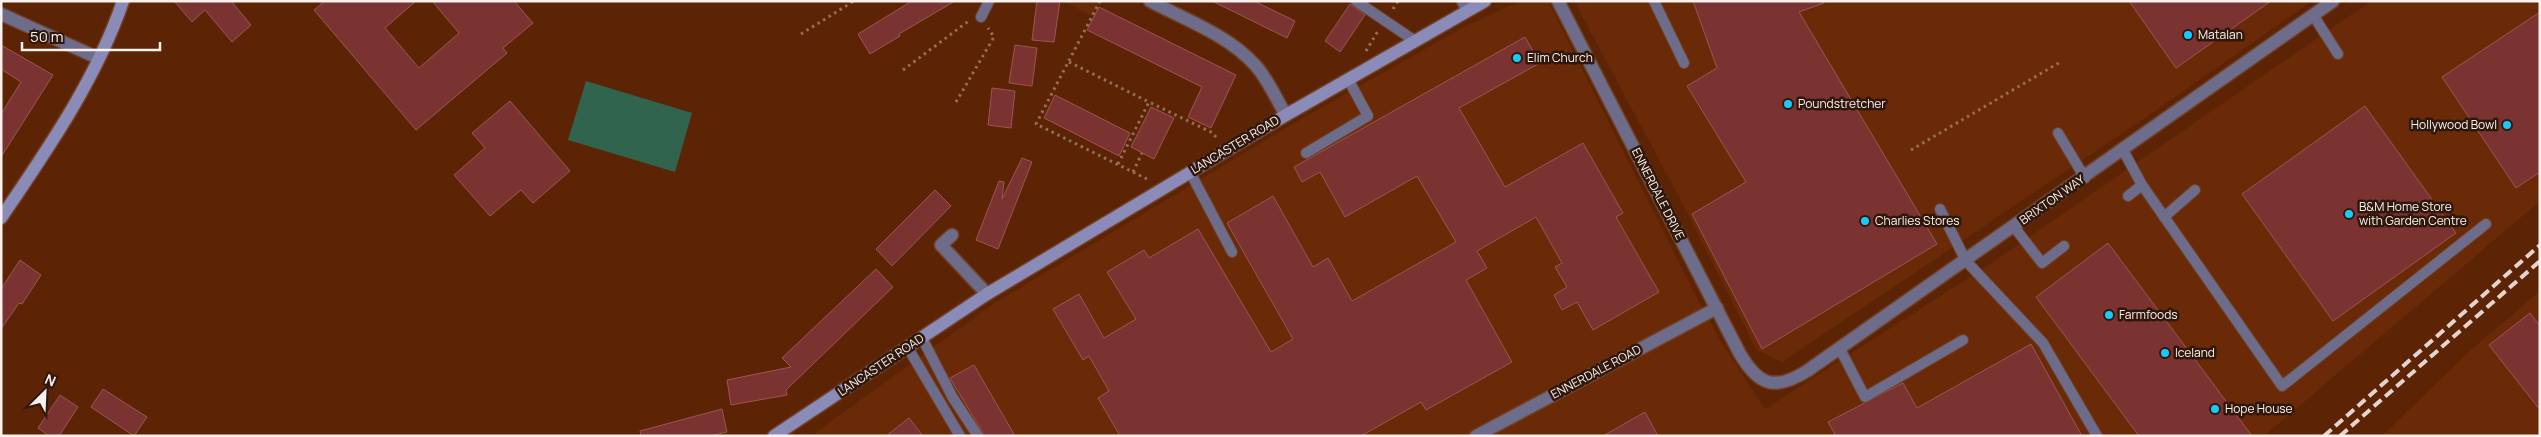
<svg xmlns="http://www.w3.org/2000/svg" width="2541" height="437" font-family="Manrope,sans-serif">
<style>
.built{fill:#6a2a07}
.green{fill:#30644e}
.building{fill:#7b3331;stroke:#9b5652}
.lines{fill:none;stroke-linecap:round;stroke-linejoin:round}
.lane-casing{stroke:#724126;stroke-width:12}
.street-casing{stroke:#724126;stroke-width:15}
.secondary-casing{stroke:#724126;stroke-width:15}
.path{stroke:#956e59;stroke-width:3;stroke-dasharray:2.5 4;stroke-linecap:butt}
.lane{stroke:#6d6d8b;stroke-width:10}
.street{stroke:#6d6d8b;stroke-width:12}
.secondary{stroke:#8b8bba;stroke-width:12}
.rail{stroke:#e3d4cd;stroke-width:4;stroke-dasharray:10 5;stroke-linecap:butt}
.poi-dot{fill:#18cafc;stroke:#30170b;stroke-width:2}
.labels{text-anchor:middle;stroke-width:5;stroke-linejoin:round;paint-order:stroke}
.poi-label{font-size:12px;fill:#faf2ef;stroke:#30170b;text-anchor:start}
.street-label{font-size:12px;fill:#faf2ef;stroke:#30170b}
</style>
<rect width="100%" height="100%" fill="#5c2405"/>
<g class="built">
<polygon points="1063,1 1100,1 1092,16"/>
<polygon points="1520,1 1548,1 1695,295 1720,340 1765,409 1996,260 2371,1 2540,1 2540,201 2264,436 811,436 993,304 1294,123 1466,26"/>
<polygon points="1574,1 2312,1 2142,120 1782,362 1757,350 1679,197"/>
<polygon points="2540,291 2540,436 2382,436 2470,351"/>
</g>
<polygon class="green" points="586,81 692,113 675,172 568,140"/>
<g class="building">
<polygon points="174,1 231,1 251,25 232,42 205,10 192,22"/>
<polygon points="325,1 416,1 385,28 419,68 459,33 432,1 514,1 533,23 503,48 507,53 416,130 314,10"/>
<polygon points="912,1 955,1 899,34 900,36 870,54 858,34"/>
<polygon points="1037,1 1060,1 1054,42 1032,40"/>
<polygon points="1212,1 1254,1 1295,21 1287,38"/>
<polygon points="1693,1 1824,1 1824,3 1799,12 1937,244 1762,349 1692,214 1746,182 1687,86 1717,68"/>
<polygon points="2129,1 2271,1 2176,68"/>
<polygon points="1350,4 1365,15 1340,52 1325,41"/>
<polygon points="1099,7 1236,75 1211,128 1188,117 1202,87 1087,30"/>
<polygon points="2540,12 2540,172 2516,188 2442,77"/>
<polygon points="1525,37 1540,63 1459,108 1505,187 1583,143 1623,213 1616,217 1659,292 1593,330 1577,302 1562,310 1554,295 1567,287 1555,267 1562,263 1536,217 1477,251 1487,268 1466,280 1512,362 1426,410 1421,402 1361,436 1120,436 1098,398 1109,391 1089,356 1083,360 1053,309 1079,294 1104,338 1136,319 1107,272 1144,250 1149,258 1198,229 1271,352 1293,339 1227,223 1273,196 1313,267 1328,258 1352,301 1456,242 1417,176 1345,217 1320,172 1302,182 1294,167"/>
<polygon points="1,45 53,75 1,157 1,114 21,82 1,69"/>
<polygon points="1015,45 1037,48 1032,86 1009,83"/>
<polygon points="992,88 1015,91 1011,128 988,125"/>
<polygon points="1055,95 1130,133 1119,156 1044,118"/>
<polygon points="510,101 570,171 533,203 521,190 490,216 454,175 485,148 472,133"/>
<polygon points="2365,106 2456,233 2333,321 2242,194"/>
<polygon points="1151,107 1174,118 1154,159 1131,147"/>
<polygon points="1022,158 1032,162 998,249 976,240 999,181 1004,182 1002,199"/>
<polygon points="935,190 951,206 892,266 876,249"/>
<polygon points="2108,243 2158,310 2252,436 2139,436 2036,297"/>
<polygon points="20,260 41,275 22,304 19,303 1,329 1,289"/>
<polygon points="876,269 893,287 786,390 787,395 731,405 727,380 791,367 782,358"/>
<polygon points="2530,313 2540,326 2540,410 2489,345"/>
<polygon points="2031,344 2082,436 1836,436 1828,422 1903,383 1917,408"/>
<polygon points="974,365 1015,436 985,436 956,388 950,378"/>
<polygon points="103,389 147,417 134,436 91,407"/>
<polygon points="60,395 78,407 59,436 49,436 38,428"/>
<polygon points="722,409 727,432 710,436 641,436 640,431"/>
<polygon points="1645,412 1658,436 1603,436"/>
<polygon points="909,418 923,436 886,436"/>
</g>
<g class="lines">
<defs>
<g id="lane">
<polyline points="1356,1 1415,41"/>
<polyline points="1654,1 1684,63"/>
<polyline points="2313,15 2338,54"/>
<polyline points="981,17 989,1"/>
<polyline points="2058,133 2085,178"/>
<polyline points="2123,150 2142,185 2282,386 2486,224"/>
<polyline points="1306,153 1368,116 1348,79"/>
<polyline points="1190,172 1232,252"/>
<polyline points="2128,196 2142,185"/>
<polyline points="1940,209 1966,261 2043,343 2097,436"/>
<polyline points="2164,217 2195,190"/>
<polyline points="2014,227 2042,263 2064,246"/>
<polyline points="922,338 953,398 978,436"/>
<polyline points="908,348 960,436"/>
<polyline points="1840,349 1865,397 1963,340"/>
</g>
<g id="street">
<path d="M 1150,1 C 1186,20 1228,35 1255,65 C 1268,79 1276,99 1286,115"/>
<polyline points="1463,1 1468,10"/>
<path d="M 1558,1 L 1740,354 C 1759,386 1775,391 1807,371 L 2333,1"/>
<polyline points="1,14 98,58"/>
<polyline points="952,235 941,245 987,294"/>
<polyline points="1476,436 1717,308"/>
</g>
<g id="secondary">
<path d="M 1,218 C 47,150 96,80 123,1"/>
<polyline points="774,436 987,294 1286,115 1485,1"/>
</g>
</defs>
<use href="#lane" class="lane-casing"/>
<use href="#street" class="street-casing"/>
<use href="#secondary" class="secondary-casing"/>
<g class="path">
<polyline points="1100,1 1036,124 1149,180"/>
<polyline points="1393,9 1398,1"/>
<polyline points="801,34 854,1"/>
<polyline points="1366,51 1378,31"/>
<polyline points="1069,62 1149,102"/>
<polyline points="903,70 970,20"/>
<polyline points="956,102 994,37 988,28"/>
<polyline points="1911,150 2062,61"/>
<polyline points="1118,164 1149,102 1213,133 1218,140"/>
<polyline points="1133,172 1142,153"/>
</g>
<use href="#lane" class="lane"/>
<use href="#street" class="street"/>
<use href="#secondary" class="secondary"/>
<g class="rail">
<polyline points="2324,436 2540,245"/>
<polyline points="2340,436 2540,261"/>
</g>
</g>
<g class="poi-dot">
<circle cx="2188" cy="35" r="5"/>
<circle cx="1517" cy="58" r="5"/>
<circle cx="1788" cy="104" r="5"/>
<circle cx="2507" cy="125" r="5"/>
<circle cx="2349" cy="214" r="5"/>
<circle cx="1865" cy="221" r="5"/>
<circle cx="2109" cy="315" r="5"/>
<circle cx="2165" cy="353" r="5"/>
<circle cx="2215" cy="409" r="5"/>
</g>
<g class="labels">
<g class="poi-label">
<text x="2198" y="39">Matalan</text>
<text x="1527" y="62">Elim Church</text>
<text x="1798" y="108">Poundstretcher</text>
<text x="2497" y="129" text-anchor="end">Hollywood Bowl</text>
<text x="2359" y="211">B&amp;M Home Store<tspan x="2359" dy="14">with Garden Centre</tspan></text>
<text x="1875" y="225">Charlies Stores</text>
<text x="2119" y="319">Farmfoods</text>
<text x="2175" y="357">Iceland</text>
<text x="2225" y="413">Hope House</text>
</g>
<g class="street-label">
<text transform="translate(1235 145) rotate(-31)" y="4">LANCASTER ROAD</text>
<text transform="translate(1658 194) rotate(63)" y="4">ENNERDALE DRIVE</text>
<text transform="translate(2052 200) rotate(-35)" y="4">BRIXTON WAY</text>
<text transform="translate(881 365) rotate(-34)" y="4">LANCASTER ROAD</text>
<text transform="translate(1596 372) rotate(-28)" y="4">ENNERDALE ROAD</text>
</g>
</g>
<rect width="2541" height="437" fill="none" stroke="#faf2ef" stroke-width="5"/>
<g transform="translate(45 392) rotate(24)" stroke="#30170b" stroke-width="4" paint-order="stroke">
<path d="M0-4L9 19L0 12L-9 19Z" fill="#faf2ef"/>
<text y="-8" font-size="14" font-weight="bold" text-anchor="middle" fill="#faf2ef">N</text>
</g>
<path d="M22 42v8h138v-8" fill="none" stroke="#faf2ef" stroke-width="2.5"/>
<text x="30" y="42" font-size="15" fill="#faf2ef" stroke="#30170b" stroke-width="4" paint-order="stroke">50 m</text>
</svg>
